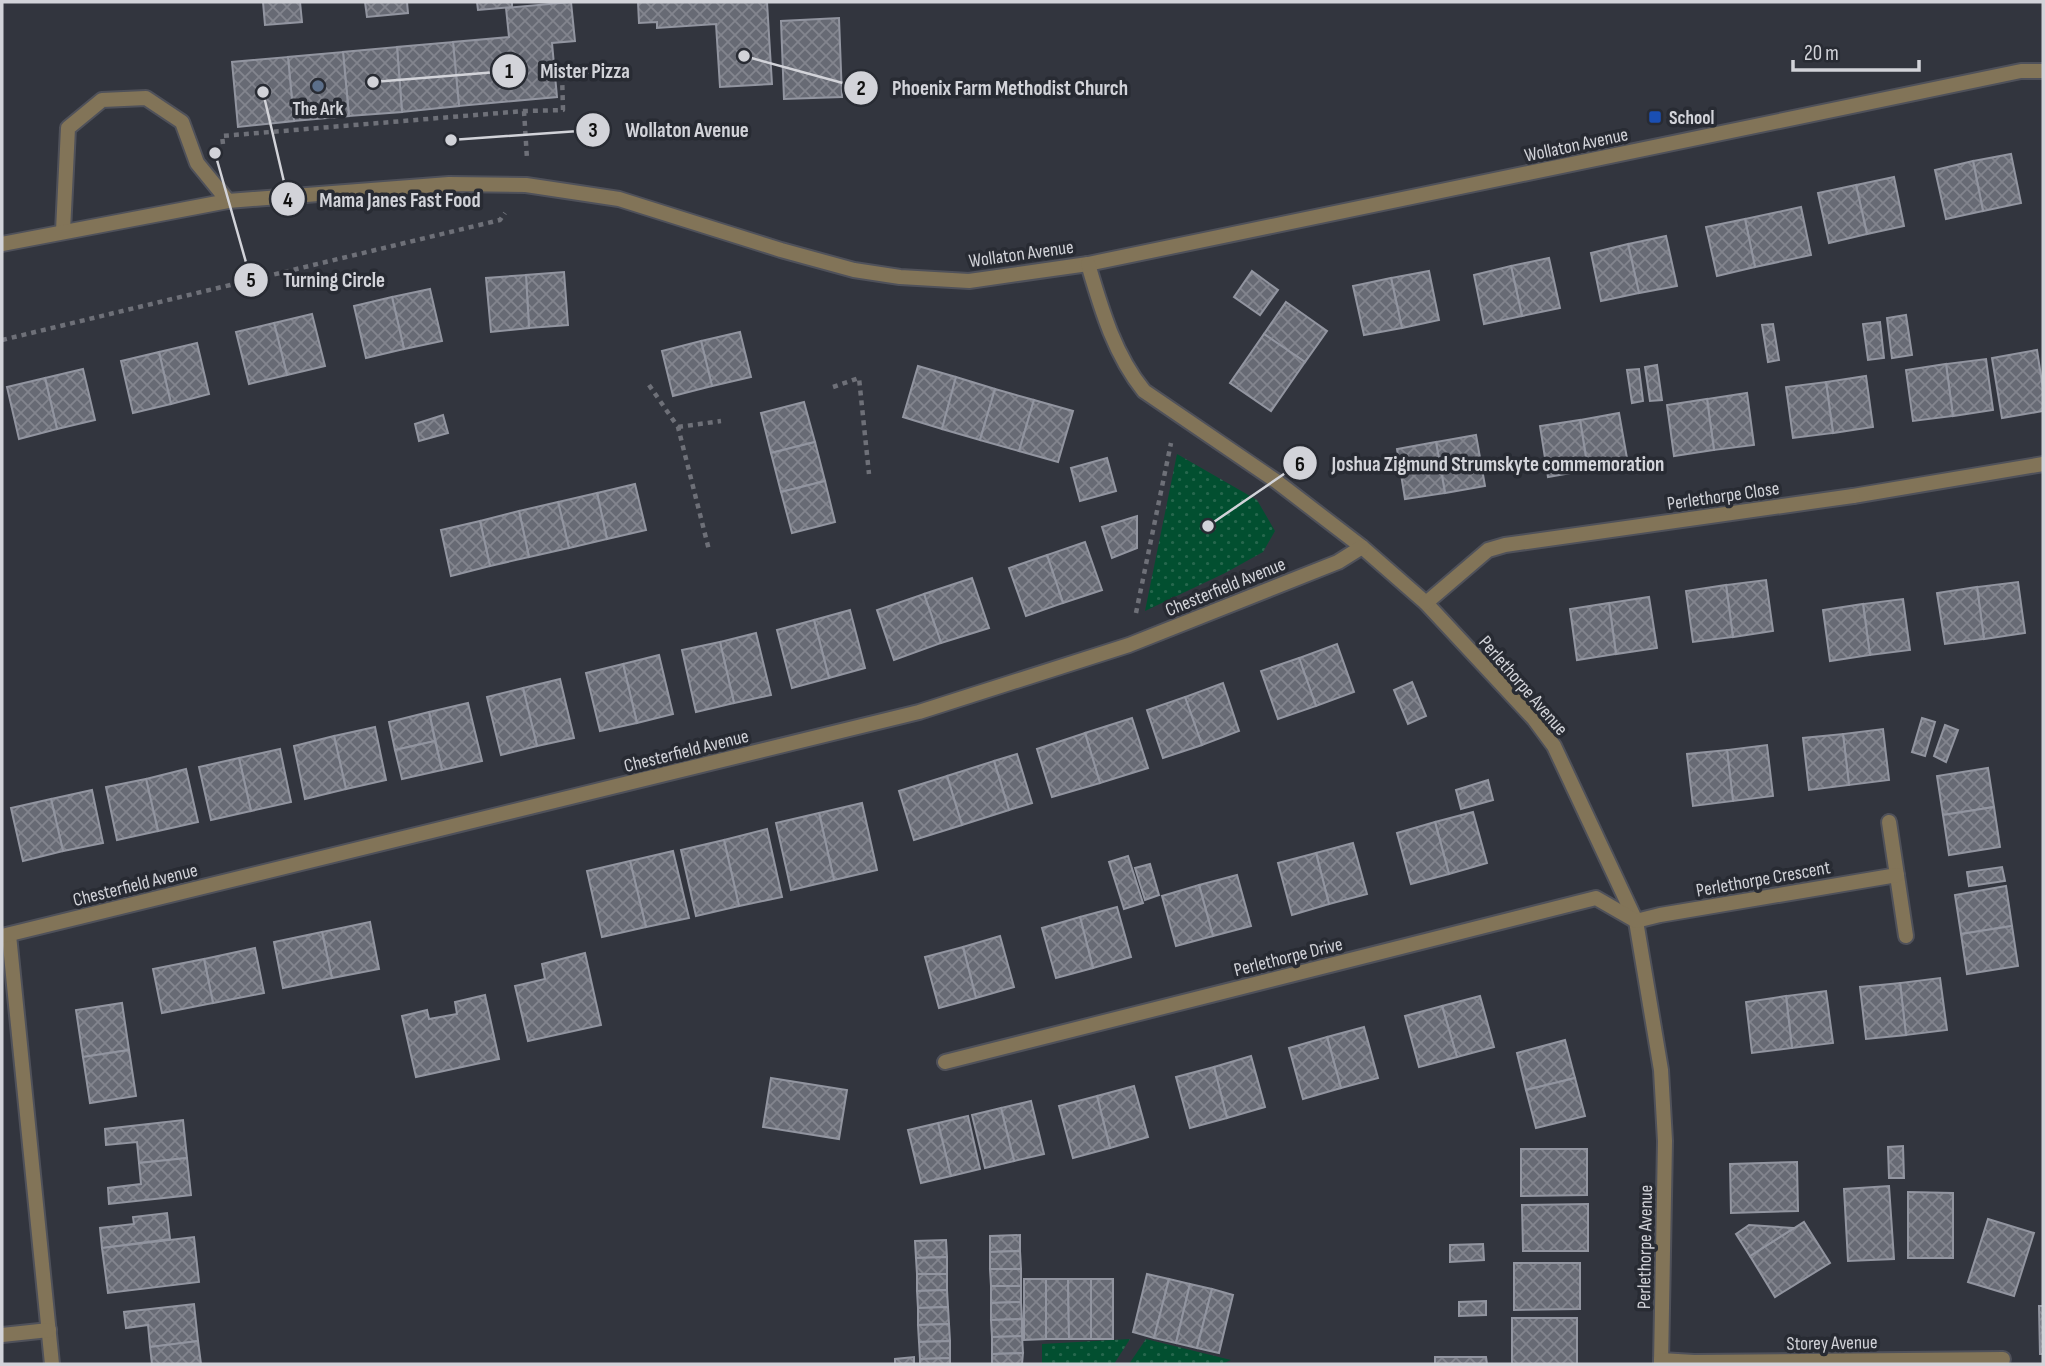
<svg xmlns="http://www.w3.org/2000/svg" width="2045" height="1366" font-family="'Sofia Sans Condensed',sans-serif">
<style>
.grass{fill:url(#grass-dots)}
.building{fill:url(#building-cross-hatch);stroke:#9295a0;stroke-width:2}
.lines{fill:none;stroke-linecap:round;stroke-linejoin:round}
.service-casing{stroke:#4f515a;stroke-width:18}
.minor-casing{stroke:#4f515a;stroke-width:18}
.path{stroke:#6e7078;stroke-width:4.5;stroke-dasharray:5 5;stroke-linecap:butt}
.service{stroke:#827458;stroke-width:14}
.minor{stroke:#827458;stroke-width:14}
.service-dot{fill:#5c6f8a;stroke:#282b33;stroke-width:2.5}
.transit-dot{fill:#1a4fb4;stroke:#282b33;stroke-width:2.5}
.labels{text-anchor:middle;stroke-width:7;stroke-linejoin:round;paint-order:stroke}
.poi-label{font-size:19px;font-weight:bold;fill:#d2d3d9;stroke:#282b33}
.street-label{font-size:19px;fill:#d2d3d9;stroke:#282b33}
.leader{fill:none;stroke:#d2d3d9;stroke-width:2.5}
.callout-dot{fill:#d2d3d9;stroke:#282b33;stroke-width:2.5}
.mark-label{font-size:21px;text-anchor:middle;font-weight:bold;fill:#111}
.callout-label{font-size:21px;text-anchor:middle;font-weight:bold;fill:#d2d3d9;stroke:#282b33;stroke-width:7;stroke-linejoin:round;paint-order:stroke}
</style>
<defs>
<pattern id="grass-dots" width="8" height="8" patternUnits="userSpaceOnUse" patternTransform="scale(1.75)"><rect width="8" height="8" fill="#024f30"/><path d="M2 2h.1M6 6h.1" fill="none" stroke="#26674d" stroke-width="1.8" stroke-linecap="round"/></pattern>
<pattern id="building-cross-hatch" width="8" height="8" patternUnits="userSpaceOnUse" patternTransform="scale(1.75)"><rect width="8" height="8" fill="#676a74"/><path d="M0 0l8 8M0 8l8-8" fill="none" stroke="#83858e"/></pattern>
</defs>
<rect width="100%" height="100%" fill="#32353e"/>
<g class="grass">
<polygon points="1177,454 1257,500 1275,531 1263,552 1225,573 1145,611"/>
<polygon points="1130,1339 1114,1364 1042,1364 1042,1344"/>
<polygon points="1146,1339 1231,1360 1222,1364 1129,1364"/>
</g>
<g class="building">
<polygon points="263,2 300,2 302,22 265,25"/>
<polygon points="365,2 407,2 408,13 367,17"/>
<polygon points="477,2 512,2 512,7 478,10"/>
<polygon points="571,2 575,41 552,43 557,97 459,106 453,42 509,37 506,8"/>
<polygon points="638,2 767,2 772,84 720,87 716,24 657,28 657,22 639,23"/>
<polygon points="839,18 842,97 784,99 781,21"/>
<polygon points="453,42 459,106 402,112 397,47"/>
<polygon points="397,47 402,112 349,116 343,52"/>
<polygon points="343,52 349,116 294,121 288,57"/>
<polygon points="288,57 294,121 238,127 232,62"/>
<polygon points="2011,154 2021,203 1983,211 1973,161"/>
<polygon points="1973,161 1983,211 1946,219 1935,170"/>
<polygon points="1894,177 1904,226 1867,234 1856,185"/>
<polygon points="1856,185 1867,234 1829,243 1818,193"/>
<polygon points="1801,207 1811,255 1755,267 1745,219"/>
<polygon points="1745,219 1755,267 1717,276 1706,227"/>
<polygon points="1666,236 1677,286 1639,293 1628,244"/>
<polygon points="1628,244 1639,293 1601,301 1591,253"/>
<polygon points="1549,258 1560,308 1522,316 1511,266"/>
<polygon points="1511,266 1522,316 1484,324 1474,275"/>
<polygon points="1252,271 1278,290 1260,315 1234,297"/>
<polygon points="1429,271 1439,320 1402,328 1391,278"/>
<polygon points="564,272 568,325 529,328 526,275"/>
<polygon points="526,275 529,328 491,332 486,278"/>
<polygon points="1391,278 1402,328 1364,335 1353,286"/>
<polygon points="430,289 442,341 404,349 392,297"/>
<polygon points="392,297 404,349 366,358 354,306"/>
<polygon points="1286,302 1327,331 1305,362 1264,334"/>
<polygon points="312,314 325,366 287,375 274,323"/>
<polygon points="1906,315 1912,355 1892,358 1887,318"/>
<polygon points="1880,322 1884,358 1868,360 1863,324"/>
<polygon points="274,323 287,375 249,384 236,332"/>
<polygon points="1773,324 1779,360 1768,362 1762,325"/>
<polygon points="740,332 751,377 712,386 701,341"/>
<polygon points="1264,334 1305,362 1271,411 1230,383"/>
<polygon points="701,341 712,386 673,396 662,351"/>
<polygon points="197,343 209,394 171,404 159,352"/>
<polygon points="2037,350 2043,389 2043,411 2002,418 1992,358"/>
<polygon points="159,352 171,404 133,413 121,361"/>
<polygon points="1986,359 1993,410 1953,416 1946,364"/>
<polygon points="1946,364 1953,416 1913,421 1906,370"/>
<polygon points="1657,365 1662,400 1650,401 1645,367"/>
<polygon points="918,366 956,377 942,429 903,417"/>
<polygon points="83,369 95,420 57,429 45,378"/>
<polygon points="1639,369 1643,401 1632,403 1627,370"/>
<polygon points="1866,376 1873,427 1833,433 1826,382"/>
<polygon points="956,377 995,389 980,440 942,429"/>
<polygon points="45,378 57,429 19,439 7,387"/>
<polygon points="1826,382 1833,433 1793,438 1786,387"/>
<polygon points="995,389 1034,400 1019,451 980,440"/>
<polygon points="1747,393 1754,445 1714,450 1707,399"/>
<polygon points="1707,399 1714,450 1674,456 1667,405"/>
<polygon points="1034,400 1073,411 1058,462 1019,451"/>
<polygon points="804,402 815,442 771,453 761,413"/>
<polygon points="1619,413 1628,464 1588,470 1580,420"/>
<polygon points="443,415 448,433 419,441 415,424"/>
<polygon points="1580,420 1588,470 1548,477 1540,426"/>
<polygon points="1476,435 1485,486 1445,493 1436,442"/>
<polygon points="815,442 825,481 781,492 771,453"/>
<polygon points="1436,442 1445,493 1405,499 1397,449"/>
<polygon points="1107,458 1116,491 1080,501 1071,468"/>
<polygon points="825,481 835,522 792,533 781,492"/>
<polygon points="635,484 646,530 607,539 597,493"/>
<polygon points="597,493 607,539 569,548 558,502"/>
<polygon points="558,502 569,548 529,557 519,511"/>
<polygon points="519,511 529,557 490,566 480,521"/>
<polygon points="1137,516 1137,548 1112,558 1102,527"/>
<polygon points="480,521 490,566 451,576 441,530"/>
<polygon points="1085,542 1102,590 1063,603 1047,555"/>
<polygon points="1047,555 1063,603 1026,616 1009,568"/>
<polygon points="972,578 989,628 941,643 924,594"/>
<polygon points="1766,580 1773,631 1733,637 1726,585"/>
<polygon points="2018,582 2025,633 1984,639 1977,587"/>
<polygon points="1726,585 1733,637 1693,642 1686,591"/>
<polygon points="1977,587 1984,639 1945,644 1937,593"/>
<polygon points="924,594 941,643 894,660 877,610"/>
<polygon points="1649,597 1657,648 1616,654 1609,603"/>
<polygon points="1903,599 1910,650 1870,655 1863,604"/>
<polygon points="1609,603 1616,654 1577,660 1570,609"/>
<polygon points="1863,604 1870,655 1830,661 1823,610"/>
<polygon points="850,610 865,668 829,678 814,620"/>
<polygon points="814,620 829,678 792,688 777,630"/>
<polygon points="756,633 771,695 734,703 720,642"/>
<polygon points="720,642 734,703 696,712 682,650"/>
<polygon points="1337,644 1354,692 1316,706 1299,658"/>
<polygon points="659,655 673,714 637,723 623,664"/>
<polygon points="1299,658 1316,706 1278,719 1261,671"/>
<polygon points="623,664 637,723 600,731 586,673"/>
<polygon points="560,679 574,738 537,746 523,688"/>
<polygon points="1412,682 1426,716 1408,724 1394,690"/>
<polygon points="1223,683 1239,731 1202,745 1185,697"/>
<polygon points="523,688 537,746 501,755 487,697"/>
<polygon points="1185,697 1202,745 1163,758 1147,710"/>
<polygon points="468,703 482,761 442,770 429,712"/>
<polygon points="429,712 435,741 395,750 389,722"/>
<polygon points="1132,718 1148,768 1100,783 1085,733"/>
<polygon points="1922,718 1935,722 1925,756 1912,752"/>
<polygon points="1945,725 1958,730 1946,762 1934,756"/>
<polygon points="375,727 386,780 346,789 334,736"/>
<polygon points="1883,729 1889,780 1849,785 1843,734"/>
<polygon points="1085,733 1100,783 1052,797 1037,749"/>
<polygon points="1843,734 1849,785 1809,790 1803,738"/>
<polygon points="334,736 346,789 305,799 294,746"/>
<polygon points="435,741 442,770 402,779 395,750"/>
<polygon points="1767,745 1773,796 1733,801 1727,750"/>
<polygon points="280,749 291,802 251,811 239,758"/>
<polygon points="1727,750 1733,801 1693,806 1687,754"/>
<polygon points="1017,754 1032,803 1009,810 994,761"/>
<polygon points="239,758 251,811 211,820 199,767"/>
<polygon points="994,761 1009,810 962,825 947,776"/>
<polygon points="1988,768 1994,807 1943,815 1937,776"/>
<polygon points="186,769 198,822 158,831 146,779"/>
<polygon points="947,776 962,825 914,840 899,791"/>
<polygon points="146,779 158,831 117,840 106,787"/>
<polygon points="1488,780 1493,800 1461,809 1456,790"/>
<polygon points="92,790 103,843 63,851 51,799"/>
<polygon points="51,799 63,851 23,861 11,808"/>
<polygon points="862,803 877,870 834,880 819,813"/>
<polygon points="1994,807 2000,847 1949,855 1943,815"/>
<polygon points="1473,812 1487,863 1449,874 1435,822"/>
<polygon points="819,813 834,880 791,890 776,823"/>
<polygon points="1435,822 1449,874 1411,884 1397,833"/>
<polygon points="767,829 782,897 739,906 724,840"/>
<polygon points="724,840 739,906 696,916 681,850"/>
<polygon points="1353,843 1367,894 1329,904 1316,853"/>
<polygon points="673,851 689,918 646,927 630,861"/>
<polygon points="1316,853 1329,904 1292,915 1278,863"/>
<polygon points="1128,856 1143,903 1124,909 1109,862"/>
<polygon points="630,861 646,927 602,937 587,871"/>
<polygon points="1150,864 1159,895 1145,900 1135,868"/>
<polygon points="2002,867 2005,881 1969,886 1967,872"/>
<polygon points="1237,875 1251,926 1213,936 1199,885"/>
<polygon points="1199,885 1213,936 1176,946 1162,896"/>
<polygon points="2006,886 2012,926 1961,934 1955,895"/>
<polygon points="1117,907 1131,957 1093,968 1080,917"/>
<polygon points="1080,917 1093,968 1056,978 1042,928"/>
<polygon points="370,922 379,969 332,978 322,932"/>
<polygon points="2012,926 2018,966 1967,974 1961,934"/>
<polygon points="322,932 332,978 283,988 274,942"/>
<polygon points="1000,936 1014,987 976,998 963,947"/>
<polygon points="963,947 976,998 939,1008 925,957"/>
<polygon points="255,948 264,993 213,1003 204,959"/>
<polygon points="585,953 601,1025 528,1041 515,986 545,979 542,964"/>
<polygon points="204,959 213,1003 162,1013 153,969"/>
<polygon points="1940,978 1947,1030 1906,1035 1900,983"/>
<polygon points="1900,983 1906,1035 1866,1039 1860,987"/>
<polygon points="1826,991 1833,1043 1792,1048 1786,996"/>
<polygon points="485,995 499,1059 416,1077 402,1016 427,1010 429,1019 457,1014 455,1002"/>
<polygon points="1480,996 1494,1047 1457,1057 1442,1006"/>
<polygon points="1786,996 1792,1048 1752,1053 1746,1002"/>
<polygon points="122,1003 129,1050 83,1057 76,1010"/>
<polygon points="1442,1006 1457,1057 1419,1067 1405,1016"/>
<polygon points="1364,1027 1378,1078 1341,1088 1327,1037"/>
<polygon points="1327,1037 1341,1088 1303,1099 1289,1048"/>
<polygon points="1565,1040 1575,1078 1526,1090 1517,1053"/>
<polygon points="129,1050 136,1096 90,1103 83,1057"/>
<polygon points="1251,1056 1265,1107 1227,1118 1214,1067"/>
<polygon points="1214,1067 1227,1118 1190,1128 1176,1077"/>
<polygon points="771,1078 847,1090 839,1139 763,1127"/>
<polygon points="1575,1078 1585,1116 1536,1128 1526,1090"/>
<polygon points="1134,1086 1148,1137 1110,1148 1097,1096"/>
<polygon points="1097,1096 1110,1148 1073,1158 1059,1106"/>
<polygon points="1031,1101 1044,1154 1014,1161 1001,1108"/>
<polygon points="1001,1108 1014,1161 985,1168 972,1115"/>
<polygon points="968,1116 980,1169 951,1176 938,1123"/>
<polygon points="183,1120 187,1158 139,1163 137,1142 106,1145 105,1129"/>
<polygon points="938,1123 951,1176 921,1183 908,1130"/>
<polygon points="1903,1146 1904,1178 1889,1178 1888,1147"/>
<polygon points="1521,1149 1587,1149 1587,1195 1521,1196"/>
<polygon points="187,1158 191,1195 109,1204 108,1188 141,1184 139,1163"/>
<polygon points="1797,1162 1798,1211 1731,1213 1730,1164"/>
<polygon points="1889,1186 1894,1259 1848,1261 1844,1189"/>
<polygon points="1908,1192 1953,1193 1953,1258 1908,1258"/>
<polygon points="1588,1204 1588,1251 1523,1251 1522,1205"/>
<polygon points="167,1213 170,1239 102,1248 100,1228 134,1224 133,1217"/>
<polygon points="1988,1219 2034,1233 2014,1296 1968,1282"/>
<polygon points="1804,1222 1830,1263 1775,1297 1750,1256"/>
<polygon points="1749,1225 1794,1228 1750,1256 1736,1234"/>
<polygon points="1020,1235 1020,1251 990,1252 990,1236"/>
<polygon points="194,1237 199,1282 108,1293 102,1248"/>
<polygon points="946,1240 947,1257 916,1258 915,1241"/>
<polygon points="1483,1244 1484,1260 1450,1262 1450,1245"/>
<polygon points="1020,1251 1021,1269 990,1269 990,1252"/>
<polygon points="947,1257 947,1274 917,1274 916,1258"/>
<polygon points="1514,1263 1580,1263 1580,1309 1514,1310"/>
<polygon points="990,1269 1021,1269 1021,1286 991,1286"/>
<polygon points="917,1274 947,1274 947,1290 917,1291"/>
<polygon points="1147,1274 1169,1279 1154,1338 1133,1332"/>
<polygon points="1024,1279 1046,1279 1046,1339 1024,1340"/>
<polygon points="1046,1279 1068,1279 1069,1339 1046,1339"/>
<polygon points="1068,1279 1091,1279 1091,1339 1069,1339"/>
<rect x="1091" y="1279" width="22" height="60"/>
<polygon points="1169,1279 1190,1284 1176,1343 1154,1338"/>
<polygon points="1190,1284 1212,1289 1197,1348 1176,1343"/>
<polygon points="991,1286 1021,1286 1021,1302 991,1303"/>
<polygon points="1212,1289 1233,1295 1219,1353 1197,1348"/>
<polygon points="947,1290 948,1307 918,1308 917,1291"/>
<polygon points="1486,1301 1486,1315 1459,1316 1459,1302"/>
<polygon points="1021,1302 1022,1319 991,1320 991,1303"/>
<polygon points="194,1304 198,1341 150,1347 148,1325 126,1328 124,1312"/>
<polygon points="2039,1306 2043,1306 2043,1354 2040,1354"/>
<polygon points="948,1307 949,1324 918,1325 918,1308"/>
<rect x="1512" y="1318" width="65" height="46"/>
<polygon points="1022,1319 1022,1336 992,1337 991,1320"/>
<polygon points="949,1324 950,1341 919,1342 918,1325"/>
<polygon points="1022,1336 1023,1353 992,1354 992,1337"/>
<polygon points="198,1341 201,1364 152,1364 150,1347"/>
<polygon points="950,1341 950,1358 920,1359 919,1342"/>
<polygon points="1023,1353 1022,1364 992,1364 992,1354"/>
<polygon points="914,1357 914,1364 895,1364 895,1359"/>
<polygon points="1435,1357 1486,1357 1487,1364 1435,1364"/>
<polygon points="950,1358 950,1364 920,1364 920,1359"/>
</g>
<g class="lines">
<defs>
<g id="service">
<polyline points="63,231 68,128 102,100 146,98 182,122 197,163 228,201"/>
<polyline points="1853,496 2043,464"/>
</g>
<g id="minor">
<polyline points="2,244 228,201 449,184 526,185 619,199 781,250 854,270 900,277 969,281 1088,264 2021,71 2043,71"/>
<path d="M 1088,264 C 1101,308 1114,354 1144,391 L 1276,481 L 1362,547 L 1426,603 L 1534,719 L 1554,746 L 1636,921 L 1661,1070 L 1665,1141 L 1661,1364"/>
<polyline points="1426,603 1488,550 1505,545 1853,496"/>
<polyline points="1889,822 1906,936"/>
<polyline points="9,935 52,1364"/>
<polyline points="2,936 919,712 1129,645 1338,562 1362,547"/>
<polyline points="945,1062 1596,898 1636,921 1660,915 1897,875"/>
<polyline points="2,1335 49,1330"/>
<polyline points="1661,1360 1694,1362 2003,1359"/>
</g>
</defs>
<use href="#service" class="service-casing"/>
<use href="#minor" class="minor-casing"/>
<g class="path">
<polyline points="524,111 527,159"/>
<polyline points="223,144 222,136 524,111 563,110 562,73 617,70"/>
<polyline points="2,340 500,220 505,213"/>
<polyline points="649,385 678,427 709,550"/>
<polyline points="833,387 859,378 869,474"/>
<polyline points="678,427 721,421"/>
<polyline points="1136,613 1171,443"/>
</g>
<use href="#service" class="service"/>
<use href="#minor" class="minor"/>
</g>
<circle class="service-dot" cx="318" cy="86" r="7"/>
<rect class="transit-dot" x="1648" y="110" width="14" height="14" rx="3.5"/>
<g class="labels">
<g class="poi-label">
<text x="318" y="115">The Ark</text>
<text x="1669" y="124" text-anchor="start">School</text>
</g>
<g class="street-label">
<text transform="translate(1576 144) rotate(-12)" y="7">Wollaton Avenue</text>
<text transform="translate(1021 253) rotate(-8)" y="7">Wollaton Avenue</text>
<text transform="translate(1723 495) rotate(-8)" y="7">Perlethorpe Close</text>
<text transform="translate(1225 586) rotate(-22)" y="7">Chesterfield Avenue</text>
<text transform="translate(1524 685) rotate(49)" y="7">Perlethorpe Avenue</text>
<text transform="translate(686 750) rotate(-14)" y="7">Chesterfield Avenue</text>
<text transform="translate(1763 878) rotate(-10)" y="7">Perlethorpe Crescent</text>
<text transform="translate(135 884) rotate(-14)" y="7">Chesterfield Avenue</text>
<text transform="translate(1288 956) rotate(-14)" y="7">Perlethorpe Drive</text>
<text transform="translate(1644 1247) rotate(-89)" y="7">Perlethorpe Avenue</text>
<text transform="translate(1832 1342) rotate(-1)" y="7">Storey Avenue</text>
</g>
</g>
<path class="leader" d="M373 82L509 71M744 56L861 88M451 140L593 130M263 92L288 199M215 153L251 280M1208 526L1300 463"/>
<g class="callout-dot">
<circle cx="373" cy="82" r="7"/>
<circle cx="744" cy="56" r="7"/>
<circle cx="451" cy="140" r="7"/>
<circle cx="263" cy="92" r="7"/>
<circle cx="215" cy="153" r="7"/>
<circle cx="1208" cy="526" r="7"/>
<circle cx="509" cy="71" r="18"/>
<circle cx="861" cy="88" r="18"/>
<circle cx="593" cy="130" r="18"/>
<circle cx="288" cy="199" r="18"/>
<circle cx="251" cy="280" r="18"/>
<circle cx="1300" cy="463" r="18"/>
</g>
<g class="mark-label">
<text x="509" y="78">1</text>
<text x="861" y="95">2</text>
<text x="593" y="137">3</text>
<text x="288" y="207">4</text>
<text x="251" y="287">5</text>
<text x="1300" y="471">6</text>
</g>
<g class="callout-label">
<text x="585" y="78">Mister Pizza</text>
<text x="1010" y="95">Phoenix Farm Methodist Church</text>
<text x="687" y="137">Wollaton Avenue</text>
<text x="400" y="207">Mama Janes Fast Food</text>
<text x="334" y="287">Turning Circle</text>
<text x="1498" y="471">Joshua Zigmund Strumskyte commemoration</text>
</g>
<rect width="2045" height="1366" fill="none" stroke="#d2d3d9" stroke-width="7"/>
<path d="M1793 60v10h126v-10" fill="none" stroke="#d2d3d9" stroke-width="3.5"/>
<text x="1804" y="60" font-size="21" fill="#d2d3d9" stroke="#282b33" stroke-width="5" paint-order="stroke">20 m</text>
</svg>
